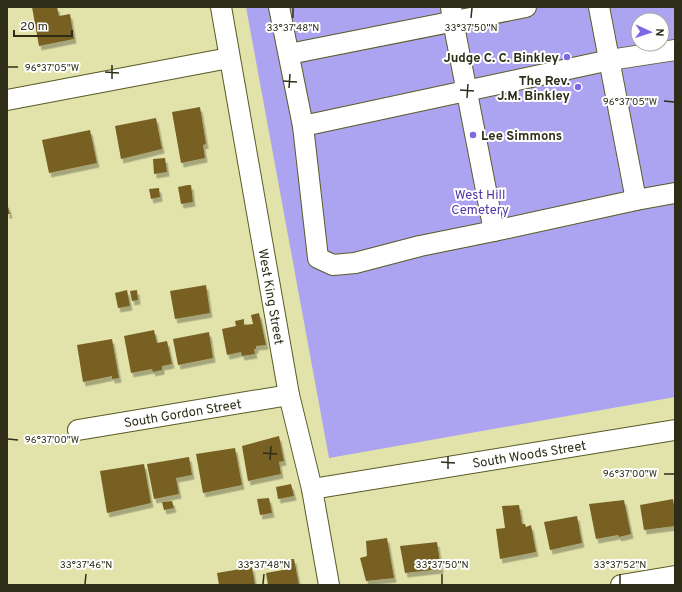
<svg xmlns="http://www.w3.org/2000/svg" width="682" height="592" font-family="Overpass,sans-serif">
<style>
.green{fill:#aca3f1;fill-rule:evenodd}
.building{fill:#776124;filter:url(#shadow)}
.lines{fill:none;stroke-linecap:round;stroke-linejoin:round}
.minor-casing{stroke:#5a5a26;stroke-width:22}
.minor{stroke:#fff;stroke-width:20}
.ticks{fill:none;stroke:#2e2e18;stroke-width:1.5}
.poi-dot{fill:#8067e3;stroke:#fff;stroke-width:1.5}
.labels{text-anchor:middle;stroke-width:4;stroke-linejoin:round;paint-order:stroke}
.poi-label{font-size:13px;font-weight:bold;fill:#2e2e18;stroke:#fff;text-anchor:end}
.park-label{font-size:13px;fill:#5236a6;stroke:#fff}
.street-label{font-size:13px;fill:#2e2e18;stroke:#fff}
.ticks-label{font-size:10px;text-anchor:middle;fill:#2e2e18;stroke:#fff;stroke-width:4;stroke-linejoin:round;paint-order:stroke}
</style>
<defs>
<filter id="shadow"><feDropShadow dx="2.5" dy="4.5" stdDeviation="0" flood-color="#0004"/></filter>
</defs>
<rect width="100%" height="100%" fill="#e2e3ab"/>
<path class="green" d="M 246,7 L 675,7 L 675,397 L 329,458 ZM 638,20 L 662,20 L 662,44 L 638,44 Z"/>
<g class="building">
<polygon points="32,7 57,7 59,16 70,14 74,39 39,46"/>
<polygon points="200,107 206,144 203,145 205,158 181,163 172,112"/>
<polygon points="156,118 162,149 121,159 115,126"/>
<polygon points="90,130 97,163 49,173 42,140"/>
<polygon points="165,158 167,172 154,174 153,159"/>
<polygon points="188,185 191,185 193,202 181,204 178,187"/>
<polygon points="159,188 160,197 151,199 149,189"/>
<polygon points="7,203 10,214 7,214"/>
<polygon points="206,285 210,313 175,319 170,291"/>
<polygon points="127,290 130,306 118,308 115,293"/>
<polygon points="137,290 138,300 132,301 130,291"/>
<polygon points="259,313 266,345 256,346 256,349 254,349 255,354 242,356 241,352 227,355 222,329 236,326 235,321 244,319 244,325 253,324 251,315"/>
<polygon points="154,330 157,343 167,341 172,364 162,366 162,370 153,372 152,369 131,373 124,336"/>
<polygon points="209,332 213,358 178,365 173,339"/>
<polygon points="112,339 119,378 112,379 112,376 83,382 77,345"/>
<polygon points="279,436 284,461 279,462 281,474 248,481 242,446"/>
<polygon points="235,448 242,485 203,493 196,454"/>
<polygon points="189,457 192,475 176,478 179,494 154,499 147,464"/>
<polygon points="144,464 151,503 107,513 100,471"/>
<polygon points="291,484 294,496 278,499 276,487"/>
<polygon points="269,498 272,513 260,515 257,499"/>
<polygon points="673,499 675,511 675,526 644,530 640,505"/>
<polygon points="624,500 631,534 619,537 618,535 596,539 589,504"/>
<polygon points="172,501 174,508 164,510 162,502"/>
<polygon points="519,505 522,524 525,524 526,527 531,525 536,552 500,559 496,529 505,528 502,506"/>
<polygon points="577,516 582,543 550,550 544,522"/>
<polygon points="387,538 394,578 366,581 360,558 367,556 366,541"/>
<polygon points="437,542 441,569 405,573 400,546"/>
<polygon points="294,559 299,585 268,585 266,573 283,570 281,560"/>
<polygon points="252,567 255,585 219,585 217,573"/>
</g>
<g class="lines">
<defs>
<g id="minor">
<path id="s1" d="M 221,7 L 289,395 L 312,489 L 329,585"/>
<polyline points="279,7 303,126 318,258 333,265 355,263 420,246 494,231 636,200 675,193"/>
<polyline points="451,7 453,21 494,231"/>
<polyline points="599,7 636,200"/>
<polyline points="289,54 526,7"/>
<polyline points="7,100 229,58"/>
<polyline points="303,126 610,60 675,50"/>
<path id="s2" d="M 78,430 L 289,395"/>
<path id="s3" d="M 312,489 L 675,430"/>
<polyline points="621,585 675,576"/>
</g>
</defs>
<use href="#minor" class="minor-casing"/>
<use href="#minor" class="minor"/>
</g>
<path class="ticks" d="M 293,18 L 293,8M 471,18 L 472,8M 8,67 L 18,67M 105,72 L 119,73M 112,79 L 112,65M 283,81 L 297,82M 289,88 L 290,74M 460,90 L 474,91M 467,98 L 468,84M 664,101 L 674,102M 8,439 L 18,440M 263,453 L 277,454M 270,460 L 271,446M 441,462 L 455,463M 448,469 L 448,456M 664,474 L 674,474M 85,584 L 86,574M 263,584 L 264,574M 442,584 L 442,574M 620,584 L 620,574"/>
<g class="poi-dot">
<circle cx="567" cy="57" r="4"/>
<circle cx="578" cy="87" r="4"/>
<circle cx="473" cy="135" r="4"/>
</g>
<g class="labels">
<g class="poi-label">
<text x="559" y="62">Judge C. C. Binkley</text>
<text x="570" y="85">The Rev.<tspan x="570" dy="15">J.M. Binkley</tspan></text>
<text x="481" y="140" text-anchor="start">Lee Simmons</text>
</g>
<g class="park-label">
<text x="480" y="199">West Hill<tspan x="480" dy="15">Cemetery</tspan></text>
</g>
<g class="street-label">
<text dy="5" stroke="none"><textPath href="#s1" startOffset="294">West King Street</textPath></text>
<text dy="5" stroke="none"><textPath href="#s2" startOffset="106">South Gordon Street</textPath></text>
<text dy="5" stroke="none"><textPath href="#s3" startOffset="220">South Woods Street</textPath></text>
</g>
</g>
<g class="ticks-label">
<text x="293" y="31">33°37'48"N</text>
<text x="471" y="31">33°37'50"N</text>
<text x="52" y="71">96°37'05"W</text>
<text x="630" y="105">96°37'05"W</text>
<text x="52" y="443">96°37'00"W</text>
<text x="630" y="477">96°37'00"W</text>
<text x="86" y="568">33°37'46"N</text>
<text x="264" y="568">33°37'48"N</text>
<text x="442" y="568">33°37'50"N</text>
<text x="620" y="568">33°37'52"N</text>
</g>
<rect width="682" height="592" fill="none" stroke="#2e2e18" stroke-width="16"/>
<g transform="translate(650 32) rotate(93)"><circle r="19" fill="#ffffff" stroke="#ababa3"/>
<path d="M0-3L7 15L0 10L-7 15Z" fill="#8067e3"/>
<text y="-6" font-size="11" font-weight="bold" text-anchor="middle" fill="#2e2e18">N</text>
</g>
<path d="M14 30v6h58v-6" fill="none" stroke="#2e2e18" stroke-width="2"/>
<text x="20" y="30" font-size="12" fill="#2e2e18" stroke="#ffffff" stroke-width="3" paint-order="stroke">20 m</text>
</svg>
